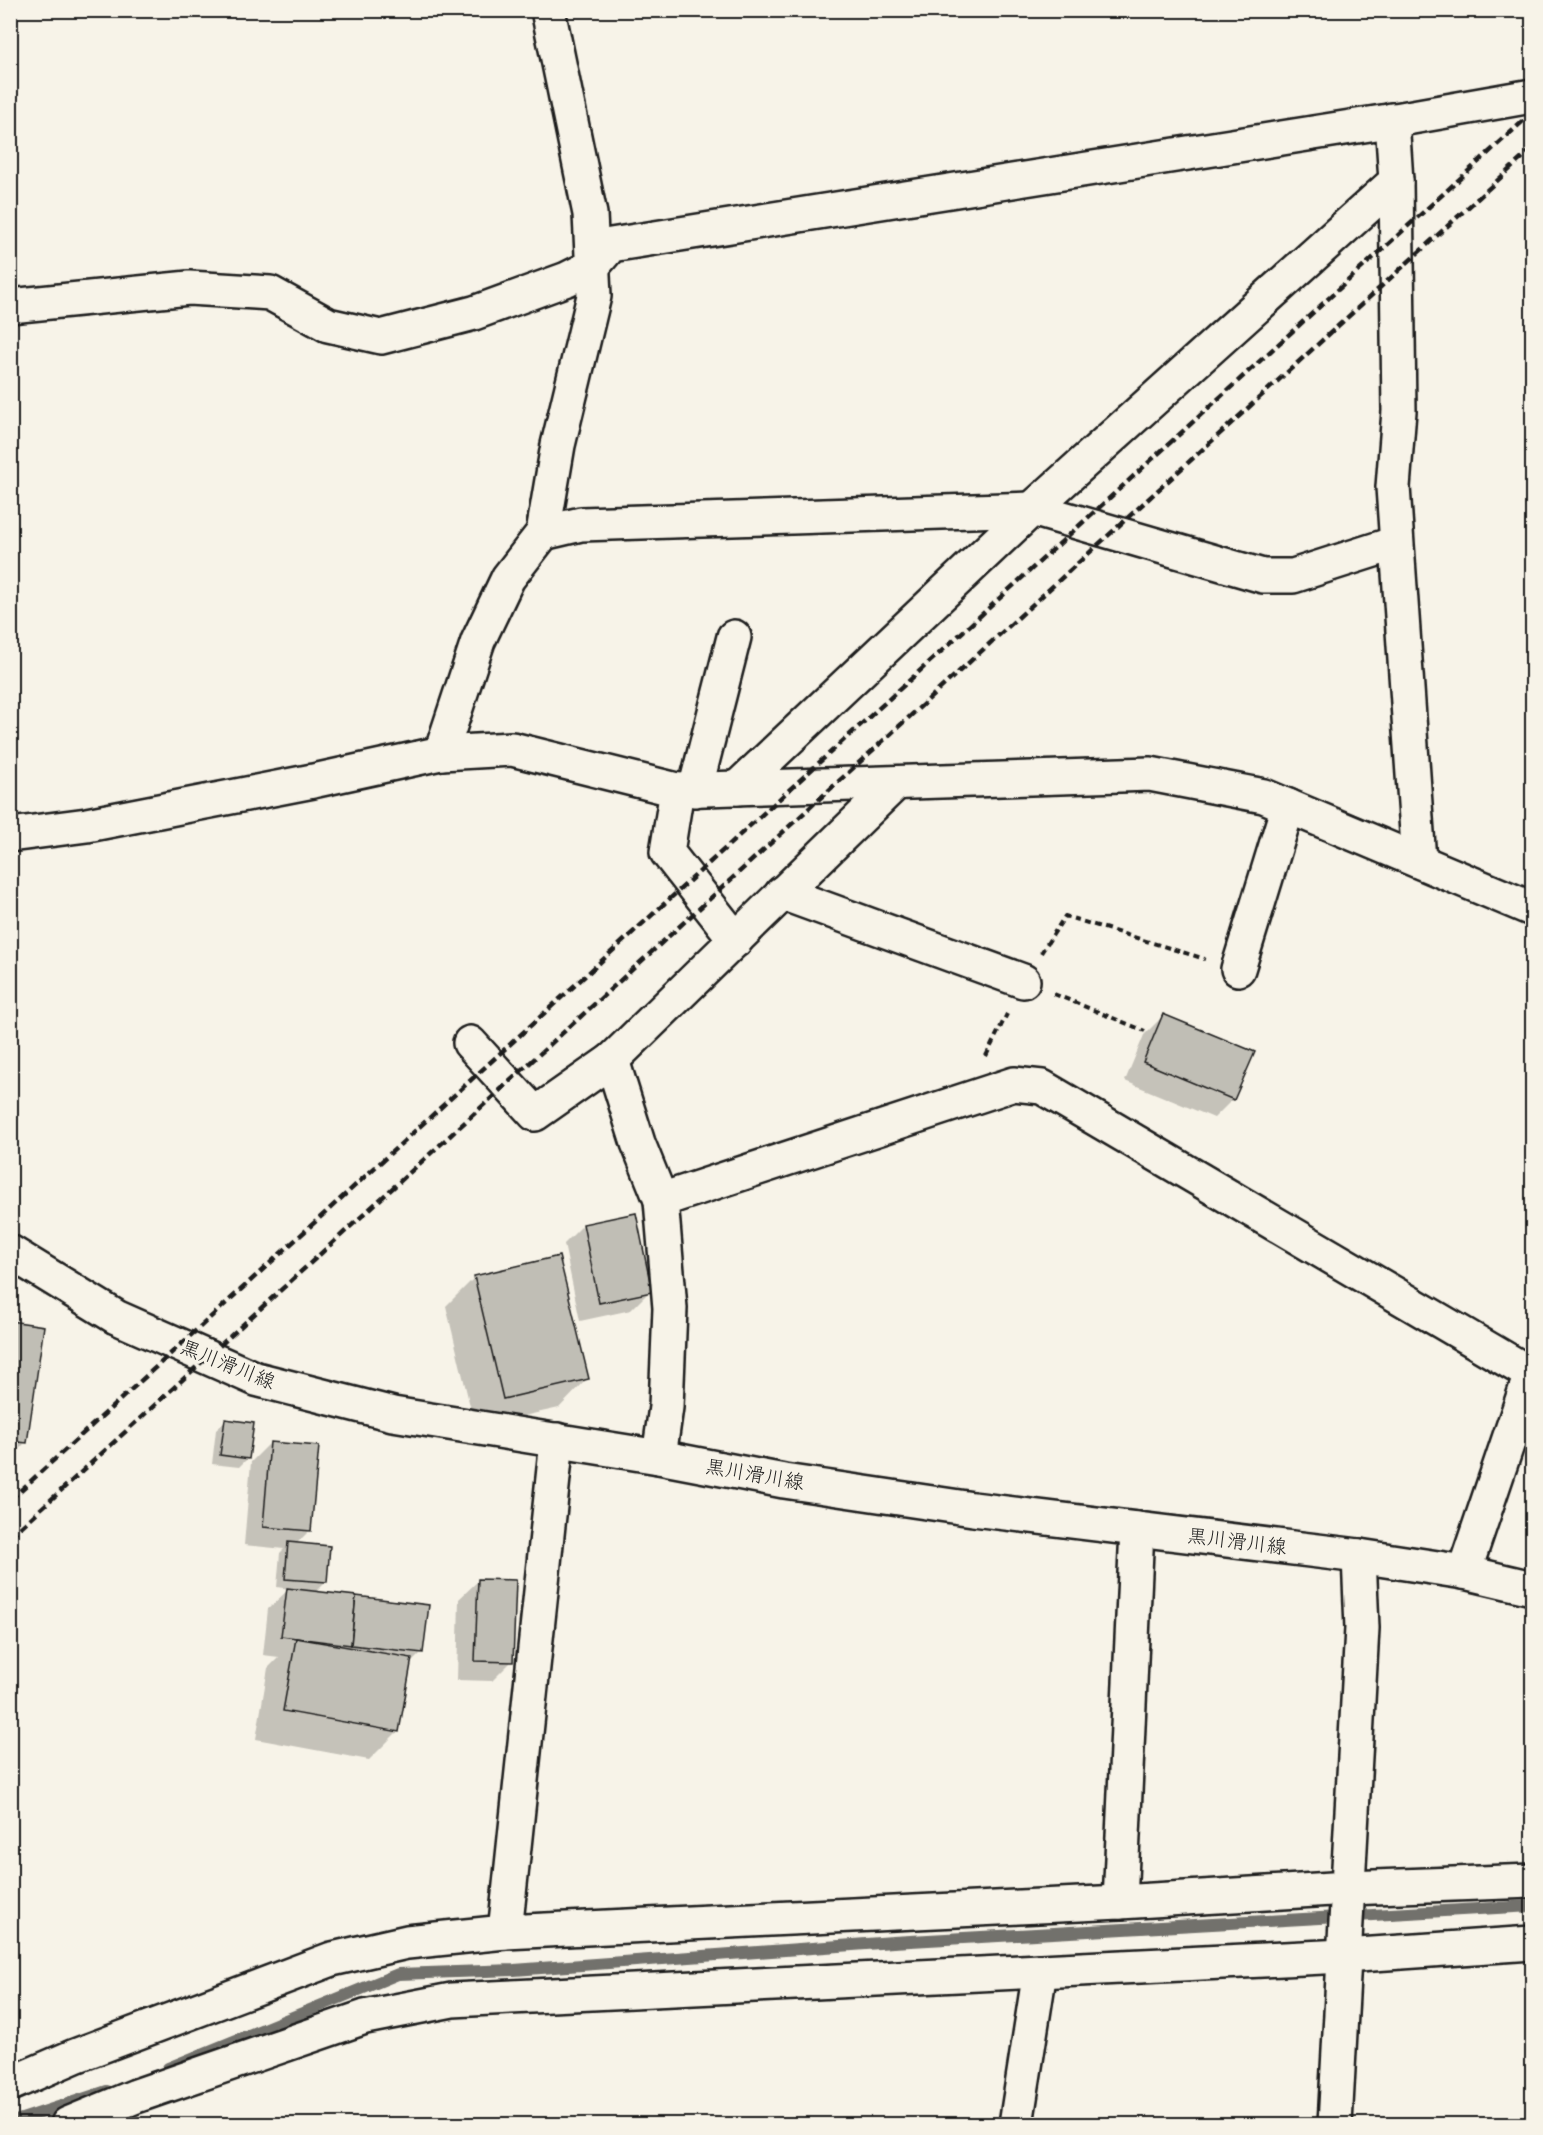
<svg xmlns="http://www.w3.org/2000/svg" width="1543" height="2135" font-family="'Balsamiq Sans','Klee One',sans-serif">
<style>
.shadow{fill:#0003}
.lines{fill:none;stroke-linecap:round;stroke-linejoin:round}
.stream{stroke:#72716c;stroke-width:12}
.building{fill:#c0beb5;stroke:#1c1c1c;stroke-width:1.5}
.minor-casing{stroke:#1c1c1c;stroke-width:38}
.secondary-casing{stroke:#1c1c1c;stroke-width:38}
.path{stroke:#1c1c1c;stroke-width:4;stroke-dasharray:6 4.5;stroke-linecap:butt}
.minor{stroke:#f7f3e8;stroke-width:33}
.secondary{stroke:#f7f3e8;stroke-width:33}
.rail{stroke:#1c1c1c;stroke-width:4.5;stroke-dasharray:9 4.5;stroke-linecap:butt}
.labels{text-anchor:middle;stroke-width:6;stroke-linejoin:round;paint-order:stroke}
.street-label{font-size:20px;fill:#1c1c1c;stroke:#f7f3e8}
</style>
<rect width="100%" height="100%" fill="#f7f3e8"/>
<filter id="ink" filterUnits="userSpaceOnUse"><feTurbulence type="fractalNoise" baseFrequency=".0167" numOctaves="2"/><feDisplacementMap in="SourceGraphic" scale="12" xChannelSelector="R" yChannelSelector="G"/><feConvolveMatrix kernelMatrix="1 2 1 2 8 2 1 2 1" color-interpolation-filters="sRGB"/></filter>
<g filter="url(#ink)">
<g class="shadow">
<polygon points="1163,1016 1233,1099 1214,1118 1125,1081 1144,1035"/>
<polygon points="583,1225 650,1291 631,1310 580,1321 564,1244"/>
<polygon points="475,1277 587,1379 559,1408 475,1427 446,1306"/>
<polygon points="10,1323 26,1442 10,1458"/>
<polygon points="226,1421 248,1458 239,1467 212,1464 216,1430"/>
<polygon points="270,1443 310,1530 296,1544 326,1582 315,1593 422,1652 410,1664 398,1731 369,1760 256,1739 268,1668 279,1657 263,1655 268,1609 289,1589 277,1587 280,1553 284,1549 244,1545 251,1462"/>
<polygon points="479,1580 511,1662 492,1681 457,1680 459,1599"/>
</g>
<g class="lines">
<g class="stream">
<polyline points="168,2068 398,1974 514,1970 893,1942 1532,1906"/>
<polyline points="10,2123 107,2091"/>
</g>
</g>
<g class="building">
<polygon points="1163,1014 1255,1052 1234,1100 1143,1062"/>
<polygon points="636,1213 652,1292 599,1303 583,1224"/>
<polygon points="559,1256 589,1379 503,1399 474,1276"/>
<polygon points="10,1321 44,1326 27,1443 10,1441"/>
<polygon points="225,1419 254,1423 249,1459 220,1455"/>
<polygon points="270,1442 319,1446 311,1531 263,1527"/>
<polygon points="288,1542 330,1546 327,1582 285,1579"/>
<polygon points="478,1579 516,1580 513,1662 475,1661"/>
<polygon points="287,1588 356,1596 351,1645 281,1636"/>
<polygon points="356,1596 429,1605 423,1653 351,1645"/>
<polygon points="296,1638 412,1658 399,1732 283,1711"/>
</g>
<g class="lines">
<defs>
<g id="minor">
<polyline points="1396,181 1399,411 1393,487 1419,861"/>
<polyline points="10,306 189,288 270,293 328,325 381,337 474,313 567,279 593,266 611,245 1401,119 1532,96"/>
<polyline points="543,533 581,524 1032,509 1263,576 1293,576 1396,543"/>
<polyline points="441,753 478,641 508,578 543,533 558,445 594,296 590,214 548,10"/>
<polyline points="737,788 1032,509 1396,181 1392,120"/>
<polyline points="677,790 667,852 736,940"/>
<polyline points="695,790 734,637"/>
<polyline points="10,835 87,825 313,781 441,753 512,749 677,790 1150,774 1264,796 1532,909"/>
<polyline points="782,893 1023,981"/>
<polyline points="1238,969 1288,806"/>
<polyline points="470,1043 535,1114 612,1060 896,783"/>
<polyline points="612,1060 638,1143 661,1200 670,1308 666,1407 659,1457"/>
<polyline points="661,1200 1014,1084 1042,1087 1531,1374"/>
<polyline points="557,1440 505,1932 1120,1902"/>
<polyline points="1137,1529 1120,1902 1348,1888 1532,1881"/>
<polyline points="1464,1572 1532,1371"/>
<polyline points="10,2084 75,2056 332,1959 407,1942 505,1932"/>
<polyline points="68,2124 136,2096 365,2017 452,2000 1344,1956 1532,1943"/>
<polyline points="1016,2124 1040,1971"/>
<polyline points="1335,2124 1362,1628 1359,1556"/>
</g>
<polyline id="secondary" points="10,1252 116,1317 256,1379 393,1414 659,1457 784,1481 973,1509 1359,1556 1464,1572 1532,1588"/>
</defs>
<use href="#minor" class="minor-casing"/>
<use href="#secondary" class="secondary-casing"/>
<g class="path">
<polyline points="1041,953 1065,916 1205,959"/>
<polyline points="1054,994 1145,1031"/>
<polyline points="986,1056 1007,1014"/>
</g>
<use href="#minor" class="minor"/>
<use href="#secondary" class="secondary"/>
<g class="rail">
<polyline points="10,1500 1532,113"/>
<polyline points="10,1537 1532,149"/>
</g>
</g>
</g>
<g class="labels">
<g class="street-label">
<text transform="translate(228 1364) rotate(22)" y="7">黒川滑川線</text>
<text transform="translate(755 1474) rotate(10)" y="7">黒川滑川線</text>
<text transform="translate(1237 1541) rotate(7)" y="7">黒川滑川線</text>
</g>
</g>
<rect width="1543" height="2135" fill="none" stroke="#f7f3e8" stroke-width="36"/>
<rect x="18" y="18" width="1507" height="2099" fill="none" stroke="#1c1c1c" stroke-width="2" filter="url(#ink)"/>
</svg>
